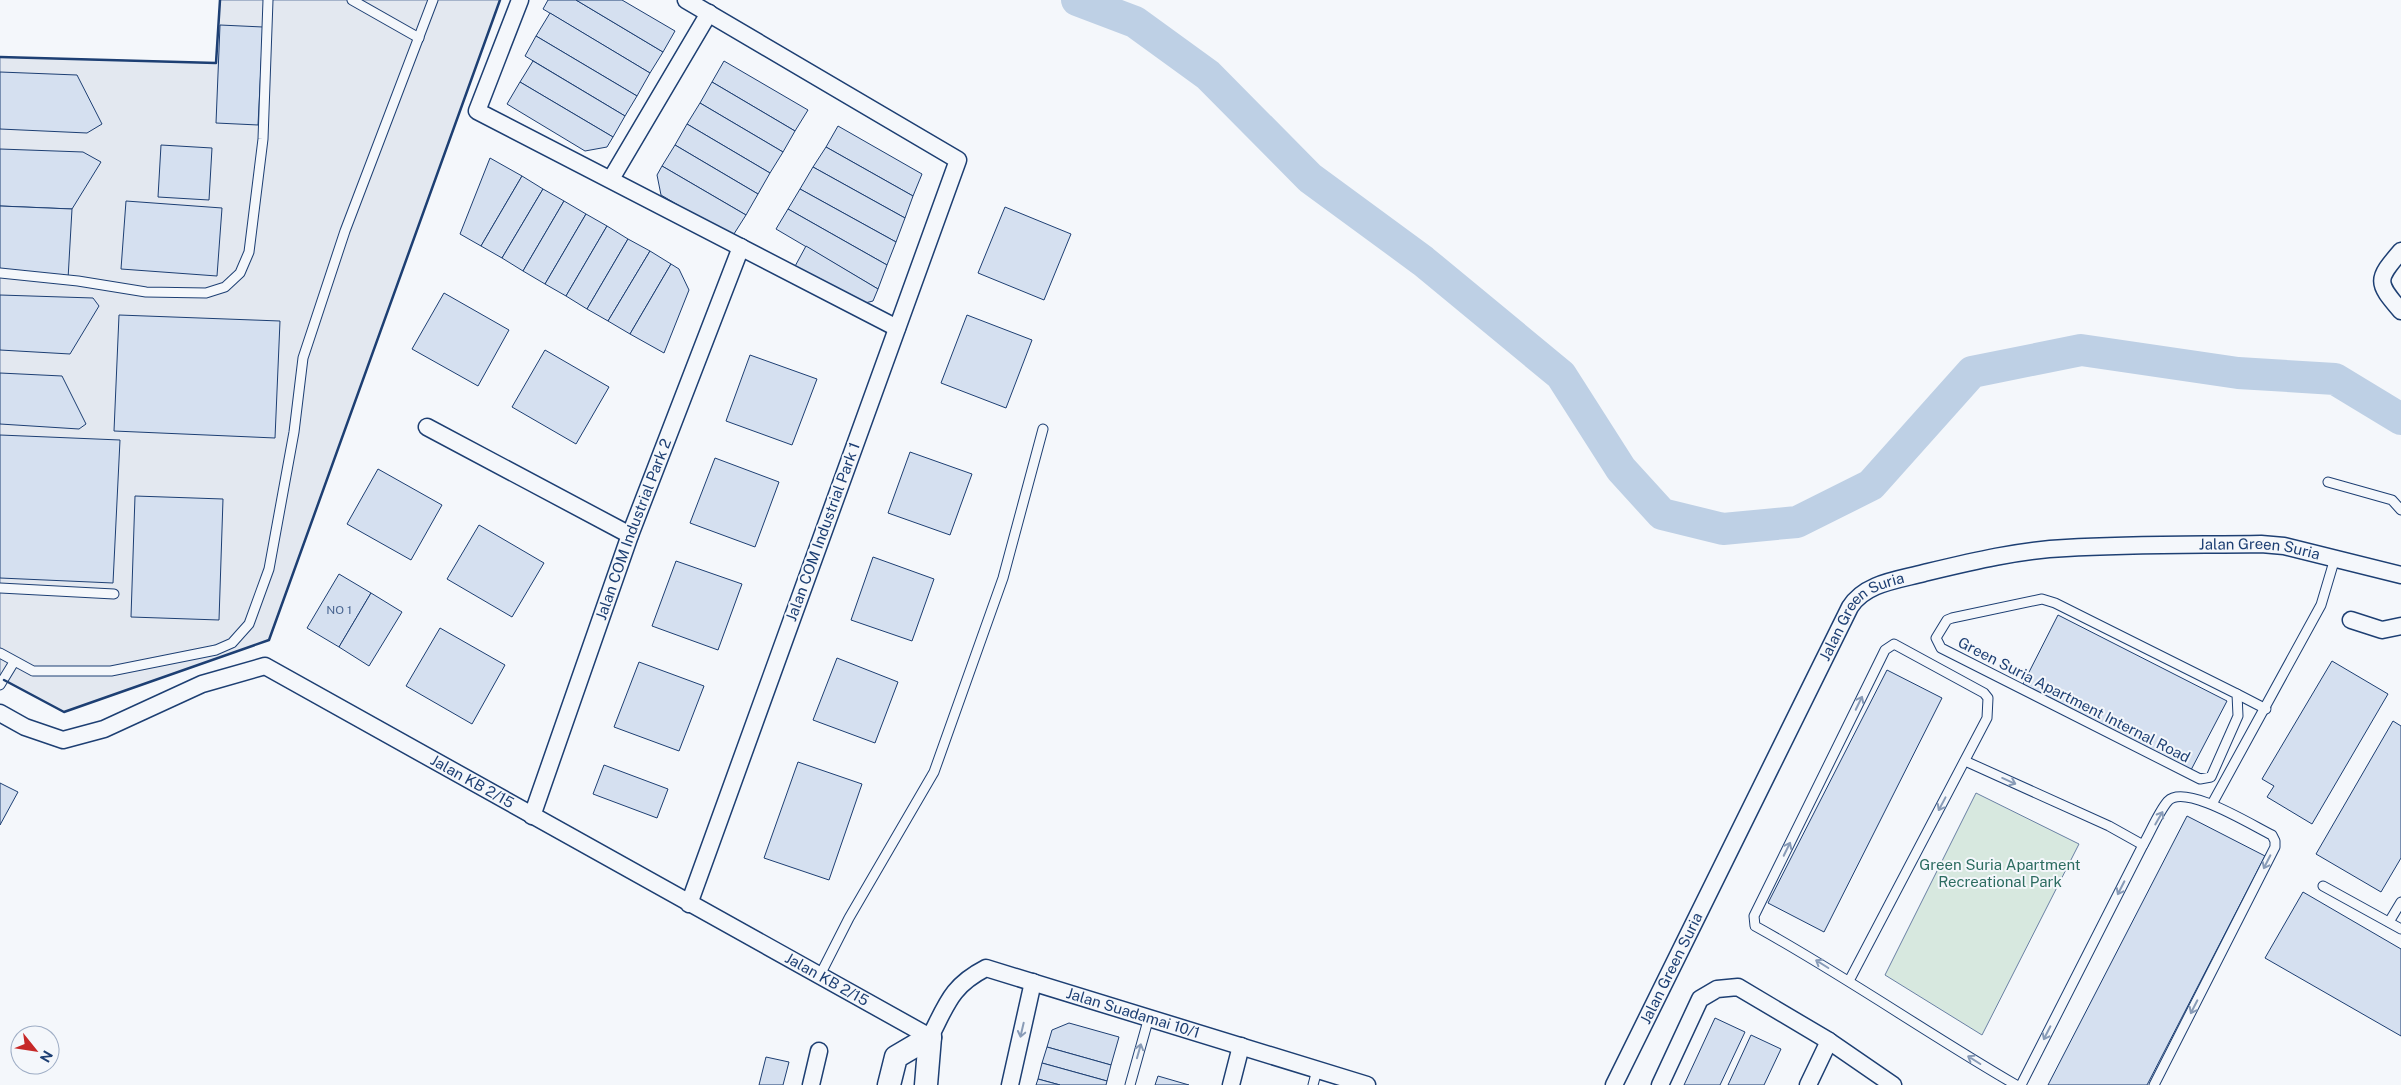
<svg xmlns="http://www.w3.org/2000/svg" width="2401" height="1085" font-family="'Public Sans',sans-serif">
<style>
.green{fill:#d7e8df;stroke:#687fa3}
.parking{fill:#e3e8f0;stroke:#687fa3}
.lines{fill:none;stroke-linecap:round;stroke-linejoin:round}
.river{stroke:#bed0e5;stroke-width:32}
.building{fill:#d5e0f0;stroke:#1d3f73}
.lane-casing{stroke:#1d3f73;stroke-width:11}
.street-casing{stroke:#1d3f73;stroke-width:19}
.secondary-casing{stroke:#1d3f73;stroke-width:25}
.lane{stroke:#f4f7fb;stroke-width:9}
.street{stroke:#f4f7fb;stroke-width:16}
.secondary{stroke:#f4f7fb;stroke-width:22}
.wall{stroke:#1d3f73;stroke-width:2.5}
.oneway{stroke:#889bb7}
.labels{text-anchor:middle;stroke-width:4;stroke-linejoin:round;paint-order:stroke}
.number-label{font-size:12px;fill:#4b6792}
.street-label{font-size:15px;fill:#1d3f73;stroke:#f4f7fb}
.park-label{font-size:15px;fill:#2c6c60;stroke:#f4f7fb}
</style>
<rect width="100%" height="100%" fill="#f4f7fb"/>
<polygon class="green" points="1976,793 2079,844 1982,1035 1885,975"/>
<polygon class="parking" points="220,0 500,0 269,640 64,712 0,678 0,57 216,63"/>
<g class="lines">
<polyline class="river" points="1077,0 1135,22 1208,75 1310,178 1423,261 1561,375 1621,469 1662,514 1723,529 1797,522 1871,485 1972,372 2081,350 2238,373 2335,379 2401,419"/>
</g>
<g class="building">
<polygon points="548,0 576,0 663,52 650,73 543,9"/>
<polygon points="576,0 622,0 675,31 663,52"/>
<polygon points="550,13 650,73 637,96 536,36"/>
<polygon points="220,25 263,27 258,125 216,123"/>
<polygon points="536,36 637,96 625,116 525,56"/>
<polygon points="533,61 625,116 613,137 520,82"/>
<polygon points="724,61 808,110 795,131 712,82"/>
<polygon points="0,72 77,75 102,124 87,133 0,129"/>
<polygon points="520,82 613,137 607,147 585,151 507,104"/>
<polygon points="712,82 795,131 783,152 700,103"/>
<polygon points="700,103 783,152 770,173 687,124"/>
<polygon points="687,124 770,173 758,194 675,145"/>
<polygon points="838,126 922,174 913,196 826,147"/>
<polygon points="161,145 212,148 209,200 158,197"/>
<polygon points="675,145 758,194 746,215 662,166"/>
<polygon points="826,147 913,196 905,218 813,167"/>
<polygon points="0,149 83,152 101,162 72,209 0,206"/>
<polygon points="490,158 522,176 481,246 460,234"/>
<polygon points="662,166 746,215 732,237 661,195 657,175"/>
<polygon points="813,167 905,218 896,242 800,189"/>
<polygon points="522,176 543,189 502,258 481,246"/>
<polygon points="543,189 564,201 523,271 502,258"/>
<polygon points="800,189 896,242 887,265 788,209"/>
<polygon points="126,201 222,208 217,276 121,269"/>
<polygon points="564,201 586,214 545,284 523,271"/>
<polygon points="0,206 72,209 68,279 0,276"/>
<polygon points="1005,207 1071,234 1044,300 978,273"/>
<polygon points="788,209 887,265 878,289 776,229"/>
<polygon points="586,214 607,226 566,296 545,284"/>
<polygon points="607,226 628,239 587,309 566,296"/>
<polygon points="628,239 650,251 608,321 587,309"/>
<polygon points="806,246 878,289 873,301 857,305 793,270"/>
<polygon points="650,251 671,264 630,334 608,321"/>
<polygon points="671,264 679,269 689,290 664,353 630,334"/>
<polygon points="444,293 509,330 478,386 412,349"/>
<polygon points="0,295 93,298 99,306 70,354 0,350"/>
<polygon points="119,315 280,321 275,438 114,431"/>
<polygon points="967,315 1032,340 1006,408 941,383"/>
<polygon points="545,350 609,387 576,444 512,407"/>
<polygon points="750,355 817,379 792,445 726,421"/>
<polygon points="0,373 62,376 86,424 79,429 0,424"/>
<polygon points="0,435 120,440 113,583 0,578"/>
<polygon points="910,452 972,474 950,535 888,513"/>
<polygon points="715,458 779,482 755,547 690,523"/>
<polygon points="378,469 442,505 411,560 347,524"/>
<polygon points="135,496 223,499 219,620 131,617"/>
<polygon points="479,525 544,563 512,617 447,579"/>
<polygon points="873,557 934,579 912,641 851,620"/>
<polygon points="676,561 742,584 718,650 652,626"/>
<polygon points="339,574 371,593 339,647 307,628"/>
<polygon points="371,593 402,612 369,666 339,647"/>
<polygon points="2058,615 2227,701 2191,770 2023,684"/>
<polygon points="440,628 505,665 472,724 406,686"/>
<polygon points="837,658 898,682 875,743 813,720"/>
<polygon points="2332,661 2388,694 2312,824 2267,797 2274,786 2262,779"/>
<polygon points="639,662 704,686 679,751 614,727"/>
<polygon points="1887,670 1942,698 1824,932 1768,903"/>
<polygon points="2393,721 2401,726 2401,858 2381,892 2316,854"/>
<polygon points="798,762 862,784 829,880 764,858"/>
<polygon points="604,765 668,789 657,818 593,794"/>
<polygon points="0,783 18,792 0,825"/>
<polygon points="2187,816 2265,856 2147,1085 2048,1085"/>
<polygon points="2303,892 2401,949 2401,1036 2265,958"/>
<polygon points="1715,1018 1745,1032 1720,1085 1684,1085"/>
<polygon points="1069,1023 1119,1037 1111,1065 1047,1047 1052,1030"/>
<polygon points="1751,1035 1781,1049 1764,1085 1728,1085"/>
<polygon points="1047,1047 1111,1065 1107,1081 1042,1063"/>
<polygon points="766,1057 789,1062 783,1085 759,1085"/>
<polygon points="1042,1063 1107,1081 1106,1085 1060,1085 1038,1079"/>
<polygon points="1158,1076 1189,1085 1155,1085"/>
<polygon points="1038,1079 1060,1085 1036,1085"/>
</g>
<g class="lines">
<defs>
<g id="lane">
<polyline points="352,0 419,38"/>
<polyline points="0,273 78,281 146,292 206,293 225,287 240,273 249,252 263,139 268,0"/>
<polyline points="2328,482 2392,500 2401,510"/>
<polyline points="0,588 114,594"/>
<polygon points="2042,599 2055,603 2237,694 2238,716 2211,777 2200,779 1941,648 1936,638 1947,620 1952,618"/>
<polyline points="0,653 33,671 111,671 216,650 232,643 249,624 269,569 294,432 303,358 345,231 433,0"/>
<polyline points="0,685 14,662"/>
<polyline points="2237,694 2266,709"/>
<path d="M 1965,761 L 2109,826 L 2143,845 C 2150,833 2159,811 2168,801 C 2185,783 2253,826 2272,835 L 2275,841 L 2275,847 L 2154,1085"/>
<polyline points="2212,804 2321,605 2335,558"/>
<polyline points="2323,886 2401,929"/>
<polyline points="2389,922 2401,902"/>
<polyline points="819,977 849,918 934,772 1003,578 1043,429"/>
<path d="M 1849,981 L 1987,718 L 1988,698 L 1984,693 L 1894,644 L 1885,650 L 1754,916 L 1755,926 C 1844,975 1928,1034 2016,1085"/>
<polyline points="1130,1085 1149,1017"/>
<polyline points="1313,1085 1317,1070"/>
<polyline points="2021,1085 2143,845"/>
</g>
<g id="street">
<polyline points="520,0 477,111 897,328"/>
<polyline points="686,0 958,160 689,904"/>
<polyline points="611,179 709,13"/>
<path d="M 2401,251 C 2376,280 2376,282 2401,311"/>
<polyline points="427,427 630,535"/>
<polyline points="2351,620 2382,630 2401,626"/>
<path id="s1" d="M 0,713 L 25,727 L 63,740 L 104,729 L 202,684 L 265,666 L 930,1037 C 947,1004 951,986 986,968 L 1367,1085"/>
<path id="s2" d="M 532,816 L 630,535 L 741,247"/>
<polyline points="811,1085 819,1051"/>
<polyline points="1010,1085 1033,982"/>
<polyline points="1231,1085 1241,1046"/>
<path id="s3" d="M 1614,1085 L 1850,607 C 1865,583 1898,580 1924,573 C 1970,562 2019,550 2066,548 C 2131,544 2196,545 2261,544 L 2284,546 L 2401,575"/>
<polyline points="1660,1085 1700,999 1717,989 1738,987 1829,1041 1893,1085"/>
<polyline points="1808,1085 1829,1041"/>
</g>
<g id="secondary">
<polyline points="889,1085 896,1057 930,1037"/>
<polyline points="926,1085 930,1037"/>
</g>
</defs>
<use href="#lane" class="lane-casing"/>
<use href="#street" class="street-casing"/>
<use href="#secondary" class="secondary-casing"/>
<use href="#lane" class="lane"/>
<use href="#street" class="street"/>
<use href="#secondary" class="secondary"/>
<g class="wall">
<polyline points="0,57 216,63 220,0"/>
<polyline points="4,680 64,712 269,640 500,0"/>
</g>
</g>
<defs><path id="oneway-shaft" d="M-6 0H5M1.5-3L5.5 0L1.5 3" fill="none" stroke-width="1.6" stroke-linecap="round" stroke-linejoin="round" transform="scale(1.25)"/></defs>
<g class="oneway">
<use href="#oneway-shaft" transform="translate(1859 703) rotate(-64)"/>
<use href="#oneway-shaft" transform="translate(2009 781) rotate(24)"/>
<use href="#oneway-shaft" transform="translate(1942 804) rotate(118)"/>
<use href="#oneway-shaft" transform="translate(2159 818) rotate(-60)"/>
<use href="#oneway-shaft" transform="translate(1787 849) rotate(-64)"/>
<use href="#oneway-shaft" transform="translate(2267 862) rotate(117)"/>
<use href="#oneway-shaft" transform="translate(2121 888) rotate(117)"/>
<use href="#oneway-shaft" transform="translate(1822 964) rotate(-148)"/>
<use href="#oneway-shaft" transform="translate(2194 1007) rotate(117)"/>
<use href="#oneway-shaft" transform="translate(1022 1030) rotate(103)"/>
<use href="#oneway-shaft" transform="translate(2047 1033) rotate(117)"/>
<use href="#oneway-shaft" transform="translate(1139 1051) rotate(-74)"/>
<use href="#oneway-shaft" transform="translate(1974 1060) rotate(-148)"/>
</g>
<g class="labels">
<g class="number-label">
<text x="339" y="614">NO 1</text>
</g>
<g class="street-label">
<text dy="5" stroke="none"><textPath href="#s2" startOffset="304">Jalan COM Industrial Park 2</textPath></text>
<text transform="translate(823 532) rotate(-70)" y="5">Jalan COM Industrial Park 1</text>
<text dy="5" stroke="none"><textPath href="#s3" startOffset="955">Jalan Green Suria</textPath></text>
<text dy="5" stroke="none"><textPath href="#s3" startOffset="535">Jalan Green Suria</textPath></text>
<text transform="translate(2074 700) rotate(27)" y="5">Green Suria Apartment Internal Road</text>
<text dy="5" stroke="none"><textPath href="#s1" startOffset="522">Jalan KB 2/15</textPath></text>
<text dy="5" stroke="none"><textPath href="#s3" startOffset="130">Jalan Green Suria</textPath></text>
<text dy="5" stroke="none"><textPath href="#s1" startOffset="928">Jalan KB 2/15</textPath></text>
<text dy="5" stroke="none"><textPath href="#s1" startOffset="1291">Jalan Suadamai 10/1</textPath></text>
</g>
<g class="park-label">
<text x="2000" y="870">Green Suria Apartment<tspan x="2000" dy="17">Recreational Park</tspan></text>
</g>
</g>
<g transform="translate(35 1050) rotate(120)"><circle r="24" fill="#f4f7fb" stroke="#9eadc5"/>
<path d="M0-4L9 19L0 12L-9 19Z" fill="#c62828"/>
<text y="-8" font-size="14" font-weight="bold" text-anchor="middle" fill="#1d3f73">N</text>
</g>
</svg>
